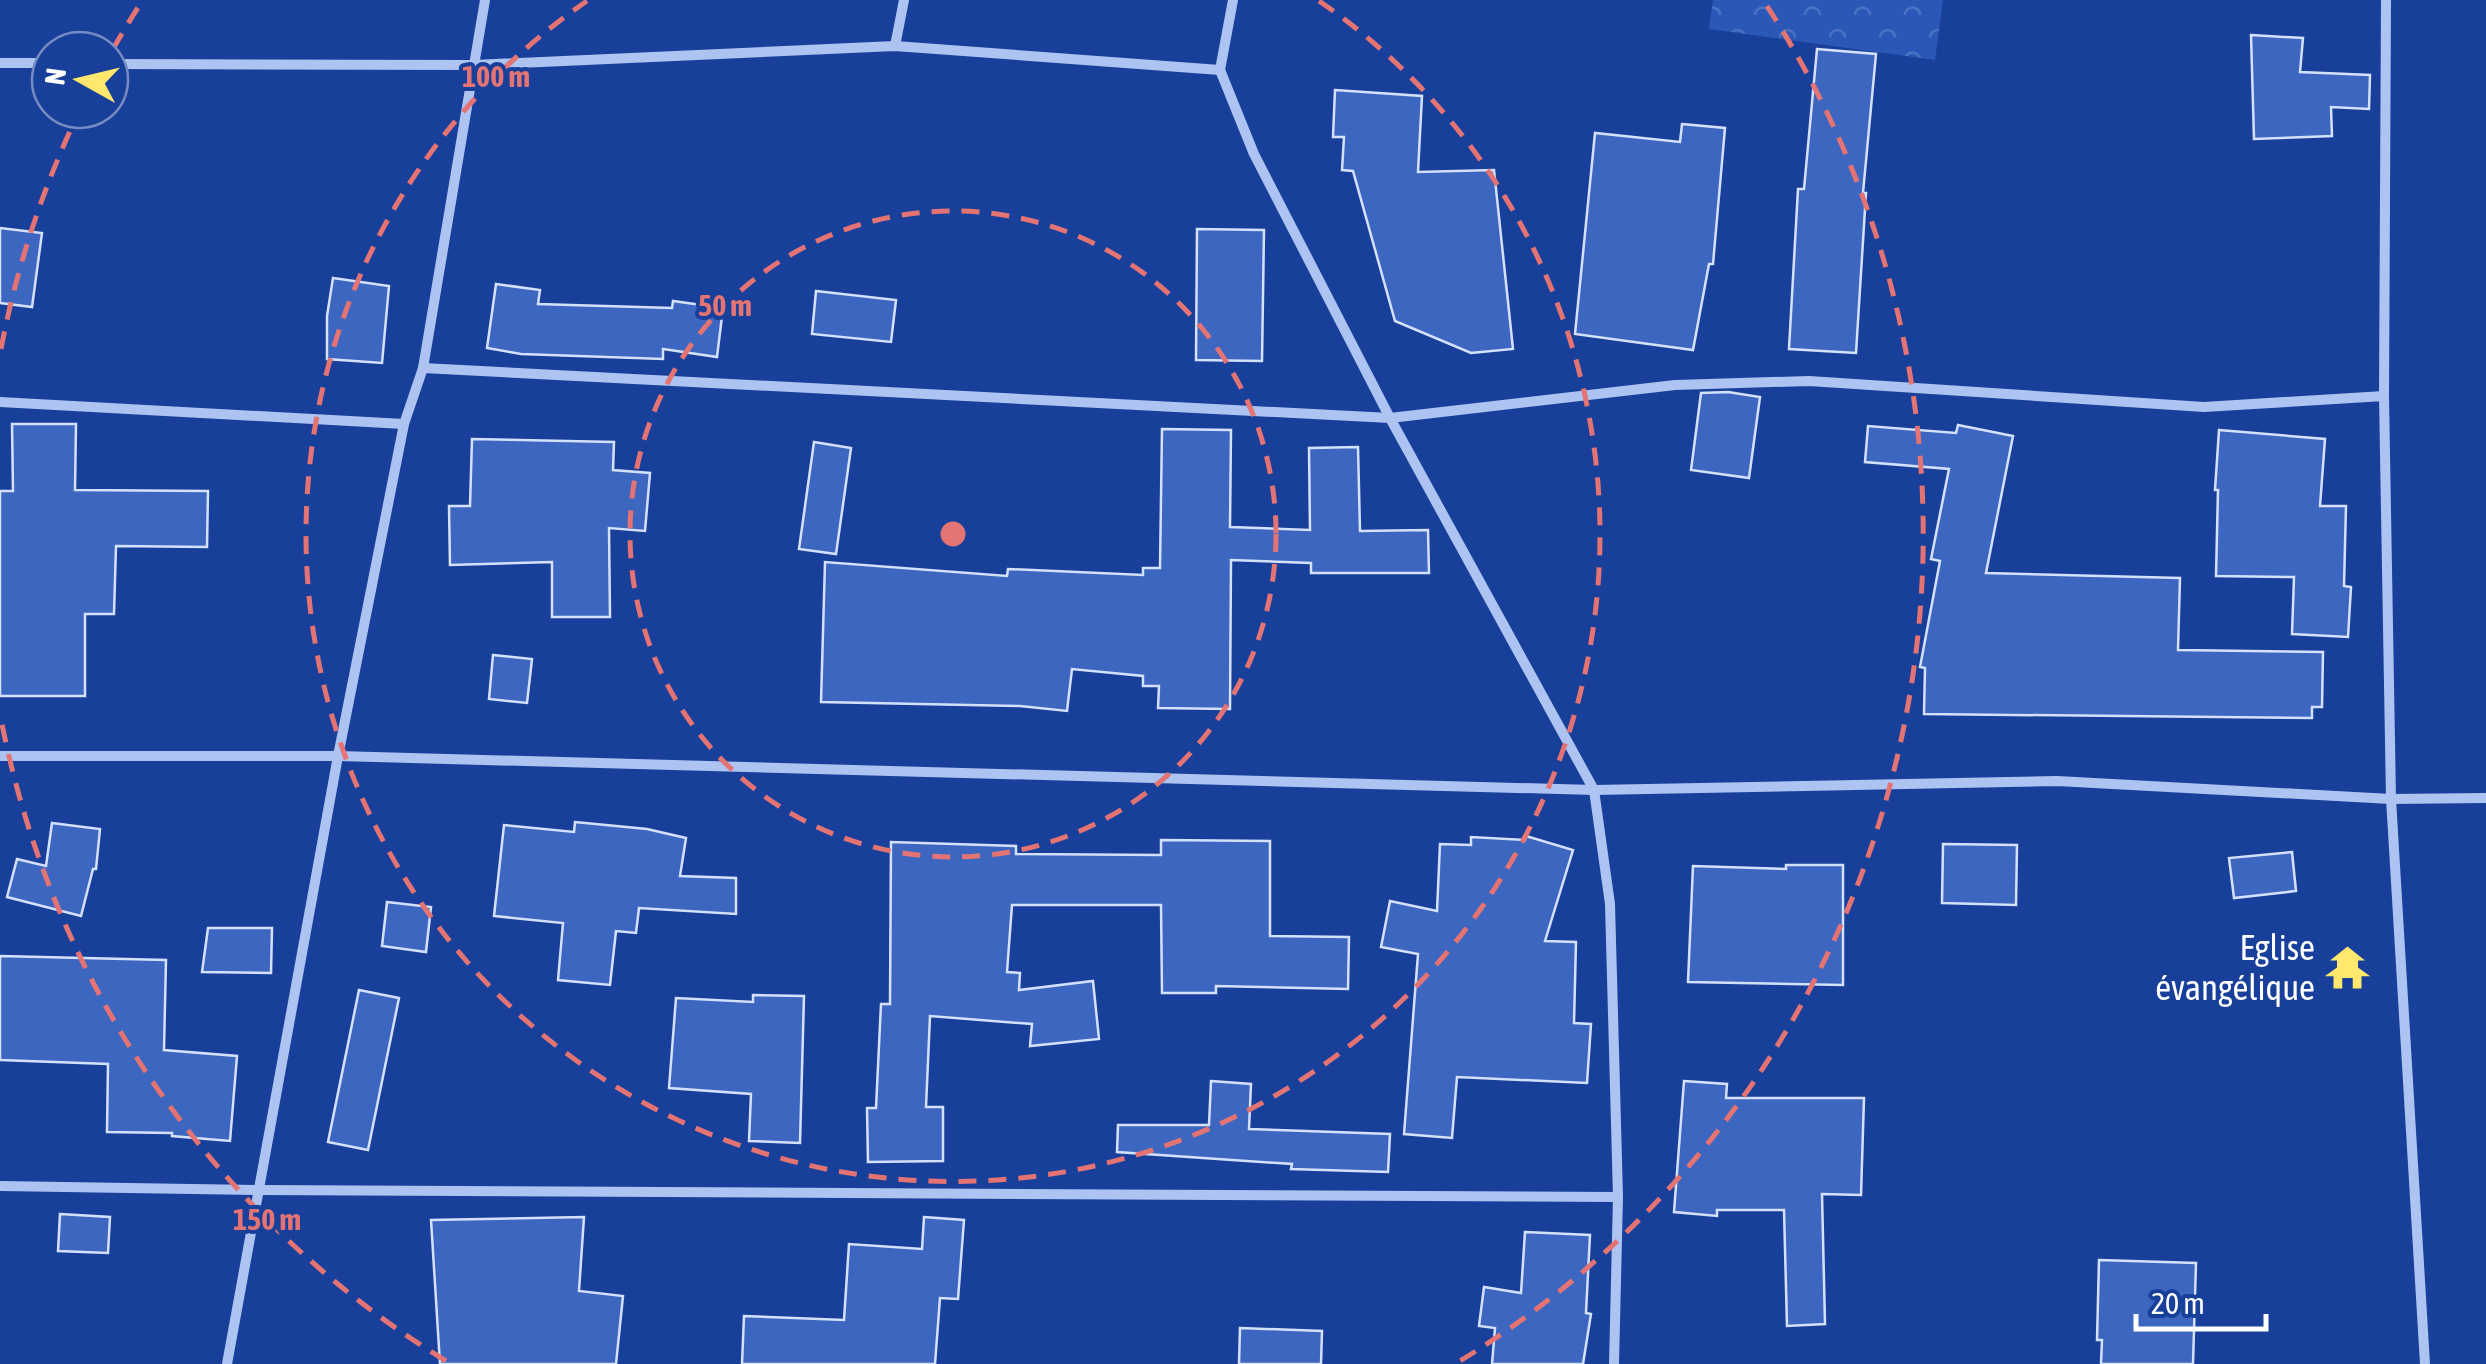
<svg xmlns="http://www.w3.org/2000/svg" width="2486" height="1364" font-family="'Asap Condensed',sans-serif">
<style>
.park{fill:url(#park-crowns)}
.building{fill:#3c66bf;stroke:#d4e1fc;stroke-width:2.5}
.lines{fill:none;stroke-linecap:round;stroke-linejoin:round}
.street{stroke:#adc3f2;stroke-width:10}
.ring{fill:none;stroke:#e47373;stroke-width:5;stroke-dasharray:18 12}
.labels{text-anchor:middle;stroke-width:8;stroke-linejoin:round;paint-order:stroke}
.poi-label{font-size:35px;fill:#fff;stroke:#18409a;text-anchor:end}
.centre{fill:#e47373;stroke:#18409a;stroke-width:5}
.ring-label{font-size:30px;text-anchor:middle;font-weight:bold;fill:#e47373;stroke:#18409a;stroke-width:8;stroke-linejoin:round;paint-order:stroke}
</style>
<defs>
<pattern id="park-crowns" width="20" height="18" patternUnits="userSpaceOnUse" patternTransform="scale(2.5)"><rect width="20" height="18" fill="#2b58b7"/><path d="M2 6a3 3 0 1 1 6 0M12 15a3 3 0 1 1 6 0" fill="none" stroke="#4b71c2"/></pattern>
</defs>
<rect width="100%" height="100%" fill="#18409a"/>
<polygon class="park" points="1713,0 1943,0 1935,60 1709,29"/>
<g class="building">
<polygon points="2251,35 2303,38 2300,72 2370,75 2369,109 2331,107 2332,136 2254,139"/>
<polygon points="1817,49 1876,54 1863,193 1866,193 1856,353 1789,349 1798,189 1804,189"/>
<polygon points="1335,90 1422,96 1418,172 1494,170 1513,349 1471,353 1395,321 1353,171 1342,170 1344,137 1333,137"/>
<polygon points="1682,124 1725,128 1713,264 1709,264 1693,350 1575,334 1595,133 1680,142"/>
<polygon points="0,228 42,233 32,307 0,303"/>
<polygon points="1197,229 1264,230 1262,361 1196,360"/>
<polygon points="333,278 389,286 382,363 327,359 327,316"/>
<polygon points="496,284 540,290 538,304 672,308 673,301 723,308 717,357 663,349 663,359 521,354 487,348"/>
<polygon points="816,291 896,300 891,342 812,334"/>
<polygon points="1728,392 1760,397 1749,478 1691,470 1701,393"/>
<polygon points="12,424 76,424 75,490 208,491 207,547 116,546 114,614 85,614 85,696 0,696 0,491 13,491"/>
<polygon points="1958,425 2013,436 1986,573 2180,578 2178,650 2323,652 2322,707 2312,707 2312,718 1924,714 1925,668 1920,667 1940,561 1931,559 1949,469 1865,462 1868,426 1956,433"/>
<polygon points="1162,429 1231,430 1230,527 1310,530 1309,448 1358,447 1360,531 1428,530 1429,573 1311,573 1311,563 1231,560 1230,709 1158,708 1159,686 1143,686 1143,676 1072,669 1067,711 1020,706 821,702 825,562 1007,576 1008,569 1143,575 1143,568 1160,568"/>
<polygon points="2219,430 2325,439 2320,506 2346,506 2344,586 2351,587 2348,637 2292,634 2294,577 2216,576 2218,490 2215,490"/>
<polygon points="472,439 614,442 613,470 650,473 645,531 609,528 610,617 552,617 552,562 450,565 449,506 470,506"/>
<polygon points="814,442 851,448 836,554 799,549"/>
<polygon points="493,655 532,659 527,703 489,699"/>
<polygon points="575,822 647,829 686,838 680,876 736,878 736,914 639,908 636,933 616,931 610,985 558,980 563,923 494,916 504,825 574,832"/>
<polygon points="52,823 100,829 96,869 93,869 81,916 7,897 17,859 46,866"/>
<polygon points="1526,836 1573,850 1545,941 1576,942 1574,1023 1591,1024 1587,1083 1457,1077 1452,1138 1404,1134 1418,954 1381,947 1390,901 1437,911 1440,844 1471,845 1471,837 1525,840"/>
<polygon points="1161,840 1270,841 1270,936 1349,937 1348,989 1216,986 1216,993 1162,993 1161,905 1012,905 1007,972 1020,973 1019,990 1093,981 1099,1039 1030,1046 1032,1024 930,1016 926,1107 943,1107 943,1161 868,1162 867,1108 876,1108 881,1004 890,1004 891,842 1016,846 1016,854 1161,855"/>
<polygon points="1943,844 2017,845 2016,905 1942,903"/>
<polygon points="2292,852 2296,891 2234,898 2229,858"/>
<polygon points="1786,865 1843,865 1843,985 1688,982 1693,866 1786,869"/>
<polygon points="387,902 431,907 426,952 382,946"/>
<polygon points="208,928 272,928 271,973 202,972"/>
<polygon points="0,956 166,960 164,1050 237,1056 230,1141 172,1136 172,1133 107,1132 108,1064 0,1060"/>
<polygon points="359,990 399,998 368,1150 328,1142"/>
<polygon points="753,995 804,996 800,1143 749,1141 751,1094 669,1088 676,998 753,1002"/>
<polygon points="1211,1081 1251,1084 1249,1129 1390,1134 1388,1172 1291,1169 1292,1164 1117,1152 1118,1125 1209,1125"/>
<polygon points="1684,1081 1727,1084 1726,1098 1864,1098 1861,1195 1822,1194 1825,1324 1787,1326 1784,1210 1717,1210 1717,1216 1674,1212"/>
<polygon points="60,1214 110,1217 108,1253 58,1251"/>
<polygon points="584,1217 579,1291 623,1296 616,1364 440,1364 431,1220"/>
<polygon points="924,1217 964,1220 958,1299 940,1298 935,1364 742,1364 744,1316 844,1320 849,1244 922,1249"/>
<polygon points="1525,1232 1590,1235 1586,1313 1591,1314 1583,1364 1492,1364 1495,1328 1479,1326 1484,1287 1521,1293"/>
<polygon points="2099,1260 2196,1263 2193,1364 2101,1364 2102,1340 2097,1340"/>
<polygon points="1240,1328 1322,1331 1321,1364 1239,1364"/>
</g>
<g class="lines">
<g class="street">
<polyline points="1233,0 1220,70 1254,154 1390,418 1594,790 1610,904 1618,1197 1614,1364"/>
<polyline points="2386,0 2384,396 2391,799 2425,1364"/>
<polyline points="895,46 904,0"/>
<polyline points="0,63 50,63"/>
<polyline points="110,64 474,65 895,46 1220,70"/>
<polyline points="423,368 1390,418 1675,385 1809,381 2204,407 2384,396"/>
<polyline points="0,402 404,424"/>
<polyline points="0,756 338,756 1594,790 2057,781 2391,799 2486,798"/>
<polyline points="0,1186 259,1190 1618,1197"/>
<polyline points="227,1364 338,756 404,424 423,368 485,0"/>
</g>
</g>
<g class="ring">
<circle cx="953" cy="534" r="323"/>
<path d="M1319 1A647 647 0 1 1 587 1"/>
<path d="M446 1361A970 970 0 0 1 1 719M1 349A970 970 0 0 1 77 116M113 49A970 970 0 0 1 139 6M1767 6A970 970 0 0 1 1460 1361"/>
</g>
<defs>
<symbol id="temple-bare" viewBox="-9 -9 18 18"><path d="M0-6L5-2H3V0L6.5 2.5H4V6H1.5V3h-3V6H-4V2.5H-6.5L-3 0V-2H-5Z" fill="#ffe86d" stroke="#18409a" stroke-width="2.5" paint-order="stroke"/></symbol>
</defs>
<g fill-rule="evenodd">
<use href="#temple-bare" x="2316" y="936" width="63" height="63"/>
</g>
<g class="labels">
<g class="poi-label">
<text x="2315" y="960">Eglise<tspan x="2315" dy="40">évangélique</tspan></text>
</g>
</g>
<circle cx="953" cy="534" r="15" class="centre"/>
<g class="ring-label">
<text x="496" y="87">100 m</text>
<text x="725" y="316">50 m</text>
<text x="267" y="1230">150 m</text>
</g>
<g transform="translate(80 80) rotate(278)"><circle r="48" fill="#18409a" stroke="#748cc2" stroke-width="2.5"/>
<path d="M0-8L18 38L0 25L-18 38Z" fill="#ffe86d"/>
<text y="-15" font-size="28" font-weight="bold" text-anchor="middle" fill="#ffffff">N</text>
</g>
<path d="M2136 1314v15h130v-15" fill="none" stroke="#ffffff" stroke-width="5"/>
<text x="2151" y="1314" font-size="30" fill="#ffffff" stroke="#18409a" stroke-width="8" paint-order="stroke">20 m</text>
</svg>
